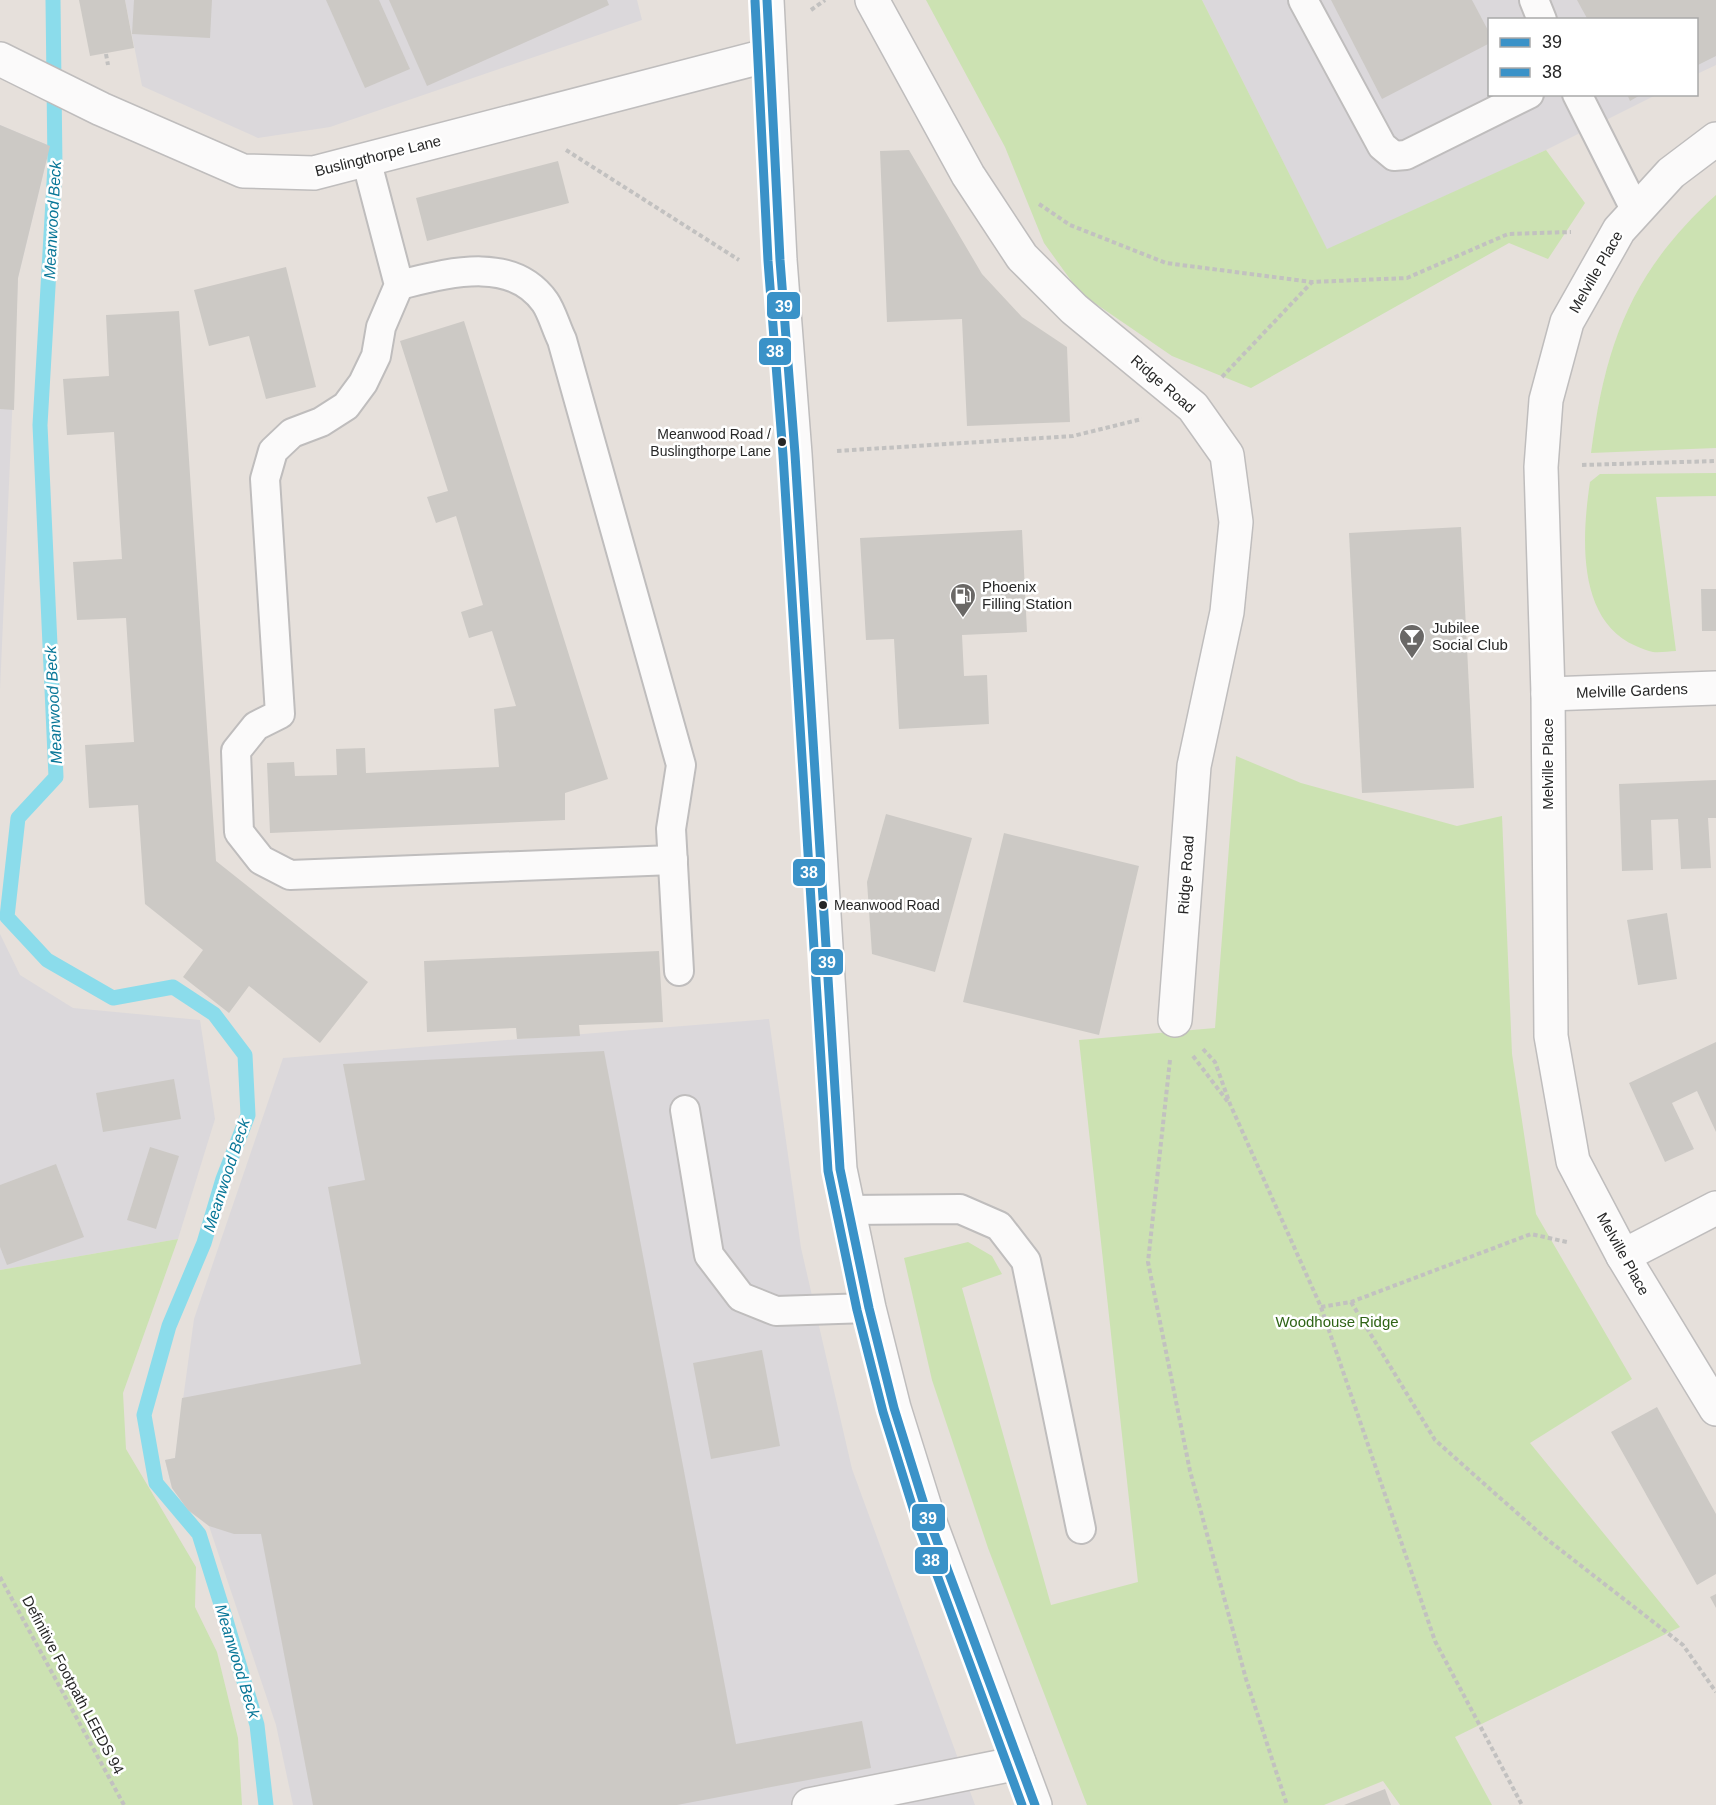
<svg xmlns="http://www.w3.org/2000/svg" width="1716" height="1805" font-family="Arial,sans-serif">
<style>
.industrial{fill:#dbd8db}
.green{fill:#cce2b2}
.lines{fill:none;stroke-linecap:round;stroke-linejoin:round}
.stream{stroke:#8bdceb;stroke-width:15}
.building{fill:#ccc9c5}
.service-casing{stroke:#bfbdbd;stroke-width:32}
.minor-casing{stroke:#bfbdbd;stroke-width:36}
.tertiary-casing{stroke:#bfbdbd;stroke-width:36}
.path{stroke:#c2c1c0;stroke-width:4;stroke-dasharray:4.5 3;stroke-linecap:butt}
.service{stroke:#fbfafa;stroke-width:28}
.minor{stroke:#fbfafa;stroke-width:33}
.tertiary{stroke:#fbfafa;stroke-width:33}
.bus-1-casing{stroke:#fff;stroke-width:14}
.bus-2-casing{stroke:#fff;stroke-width:14}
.bus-1{stroke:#3a92c8;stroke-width:9}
.bus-2{stroke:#3a92c8;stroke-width:9}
.bus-dot{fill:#272727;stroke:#fff;stroke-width:2}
.labels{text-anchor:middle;stroke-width:5;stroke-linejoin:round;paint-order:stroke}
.bus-label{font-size:14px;fill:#272727;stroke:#fff;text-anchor:end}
.street-label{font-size:15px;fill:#272727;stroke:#fff}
.poi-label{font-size:15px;fill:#272727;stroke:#fff;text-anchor:start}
.park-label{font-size:15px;fill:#2f6416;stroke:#fff}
.water-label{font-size:16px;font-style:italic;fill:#097798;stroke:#fff}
.line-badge{stroke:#fff;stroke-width:2}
.badge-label{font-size:16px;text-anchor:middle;font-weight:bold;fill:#fff}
</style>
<rect width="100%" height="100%" fill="#e6e0db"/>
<g class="industrial">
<polygon points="125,0 637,0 642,20 330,127 258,138 142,86"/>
<polygon points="1202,0 1716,0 1716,65 1697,74 1696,20 1490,20 1490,94 1656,95 1546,150 1327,250"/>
<polygon points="0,125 50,146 18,278 0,690"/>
<polygon points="0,934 20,975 73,1008 200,1020 215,1119 178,1239 0,1270"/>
<polygon points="769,1019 801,1248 852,1469 975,1805 293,1805 276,1725 209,1526 188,1510 172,1488 165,1460 175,1458 194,1319 283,1058"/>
</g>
<g class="green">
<polygon points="926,0 1202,0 1327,249 1546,150 1585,203 1548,259 1509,243 1251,388 1172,356 1080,293 1044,243 1005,147"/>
<path d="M 1716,195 L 1716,448 L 1591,453 C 1605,343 1632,271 1716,195 Z"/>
<path d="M 1716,473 L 1716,496 L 1656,497 L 1676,651 C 1669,651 1660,653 1653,652 C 1648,651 1641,648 1636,646 C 1576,620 1582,535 1590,482 L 1600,474 Z"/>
<polygon points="1236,756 1301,783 1457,826 1502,816 1512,1054 1536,1214 1632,1379 1530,1443 1680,1627 1455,1737 1492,1805 1400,1805 1383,1781 1324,1805 1087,1805 988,1548 932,1380 904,1258 968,1242 992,1256 1002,1274 962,1288 1051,1605 1138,1582 1079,1040 1215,1028"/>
<polygon points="178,1239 123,1393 126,1449 196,1567 195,1607 217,1652 238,1738 242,1805 0,1805 0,1270"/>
</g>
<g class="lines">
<polyline class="stream" points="53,0 55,166 40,425 56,777 18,818 7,917 47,960 113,998 173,987 214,1014 245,1055 248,1115 223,1179 204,1243 169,1326 144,1415 156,1483 199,1534 225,1617 257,1725 266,1805"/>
</g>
<g class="building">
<polygon points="79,0 125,0 134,48 90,56"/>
<polygon points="134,0 212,0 210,38 132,34"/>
<polygon points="326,0 379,0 410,69 365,88"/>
<polygon points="389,0 607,0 609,5 427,86"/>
<polygon points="1331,0 1472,0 1490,34 1490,43 1382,99"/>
<polygon points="1577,0 1716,0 1716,56 1696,66 1696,20 1588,20"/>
<polygon points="1627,94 1642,94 1630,101"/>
<polygon points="0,125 50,146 18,278 14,410 0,409"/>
<polygon points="909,150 982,274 1022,317 1067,347 1070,422 967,426 962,319 887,322 880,151"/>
<polygon points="558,161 569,203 427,241 416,198"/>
<polygon points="286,267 316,387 266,399 249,336 209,346 194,290"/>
<polygon points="179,311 216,861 368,982 320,1043 249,986 229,1013 183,977 203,950 145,904 138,805 89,808 85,745 134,742 126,618 77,620 73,562 122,559 114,432 67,435 63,379 109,376 106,315"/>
<polygon points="464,321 608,779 565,793 565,820 270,833 267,763 294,762 295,776 337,775 336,749 365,748 366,773 499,767 494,709 516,706 492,631 469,638 461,612 483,605 456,516 436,523 427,497 448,491 400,341"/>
<polygon points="1461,527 1474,788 1362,793 1349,533"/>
<polygon points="1022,530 1027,632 962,635 964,676 987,675 989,724 899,729 894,639 866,640 860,538"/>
<polygon points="1701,589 1716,589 1716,631 1702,631"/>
<polygon points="1716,780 1716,818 1708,818 1711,868 1681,869 1678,819 1651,820 1653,870 1622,871 1619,784"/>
<polygon points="886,814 972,838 935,972 872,954 867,882"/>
<polygon points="1004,833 1139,866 1099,1035 963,1002"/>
<polygon points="1667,913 1677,979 1638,985 1627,920"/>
<polygon points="659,951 663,1022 579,1025 580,1036 517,1039 516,1028 427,1032 424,961"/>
<polygon points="1716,1042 1716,1132 1697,1091 1672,1103 1694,1149 1665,1162 1629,1083"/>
<polygon points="604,1051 736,1744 862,1721 871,1768 677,1805 313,1805 261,1534 234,1534 209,1526 188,1510 172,1488 165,1460 175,1458 182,1398 361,1364 328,1187 365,1180 343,1064"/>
<polygon points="174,1079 181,1119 103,1132 96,1093"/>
<polygon points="150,1147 179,1156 156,1229 127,1220"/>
<polygon points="56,1164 84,1237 7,1265 0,1247 0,1185"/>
<polygon points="762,1350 780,1446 711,1459 693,1363"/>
<polygon points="1657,1407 1716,1514 1716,1574 1697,1585 1611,1432"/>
<polygon points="1716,1594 1716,1608 1710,1597"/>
<polygon points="1385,1789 1391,1805 1344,1805"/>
</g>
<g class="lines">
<defs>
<g id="service">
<polyline points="1303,0 1382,146 1394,156 1406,155 1529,94"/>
<polyline points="1534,0 1542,20"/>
<polyline points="1577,94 1636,211"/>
<polyline points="366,159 399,285 381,327 376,356 363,383 346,406 321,422 292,433 273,451 265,479 280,714 256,726 236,751 239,832 261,860 290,875 673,860"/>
<path d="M 399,285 C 445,274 511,254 545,302 C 552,312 556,328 562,340 L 681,765 L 671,829 L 679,971"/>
<polyline points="685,1110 709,1255 741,1297 776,1311 869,1308"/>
<polyline points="848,1210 960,1209 999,1226 1026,1261 1081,1529"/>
</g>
<g id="minor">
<polyline points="872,0 968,175 1022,257 1074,309 1193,407 1227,455 1236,522 1227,612 1194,766 1175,1020"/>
<polyline points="0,59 101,109 243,171 314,173 769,55"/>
<polyline points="1716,139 1671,173 1619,230 1567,322 1546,400 1541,467 1548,694 1551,1036 1573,1161 1623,1256 1716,1409"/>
<polyline points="1548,694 1716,688"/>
<polyline points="1623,1256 1716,1208"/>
<polyline points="809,1805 1019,1763"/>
</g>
<polyline id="tertiary" points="767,0 780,260 795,454 840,1169 869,1308 894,1408 928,1517 1035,1805"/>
</defs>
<use href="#service" class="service-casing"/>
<use href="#minor" class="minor-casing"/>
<use href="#tertiary" class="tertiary-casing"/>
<g class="path">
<polyline points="811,10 825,0"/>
<polyline points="106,54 108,65"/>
<polyline points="566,150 739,260"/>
<polyline points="1039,204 1070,225 1166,263 1312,282 1407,278 1508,234 1571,232"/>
<polyline points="1222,377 1312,282"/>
<polyline points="837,451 1073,436 1142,419"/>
<polyline points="1582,465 1716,461"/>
<polyline points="1203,1049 1215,1062 1230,1104 1321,1307 1435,1641 1522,1805"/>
<polyline points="1193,1056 1228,1102"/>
<polyline points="1170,1060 1148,1262 1190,1471 1246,1679 1287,1805"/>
<polyline points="1351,1302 1435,1440 1544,1537 1683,1645 1716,1692"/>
<polyline points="1321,1307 1351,1302 1531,1234 1567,1242"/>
<polyline points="0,1577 124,1805"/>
</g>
<use href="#service" class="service"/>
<use href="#minor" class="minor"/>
<use href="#tertiary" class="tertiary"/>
<defs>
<polyline id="bus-1" points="767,0 780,260 795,454 840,1169 869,1308 894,1408 928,1517 1035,1805"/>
<polyline id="bus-2" points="755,1 768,261 783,455 828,1171 857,1310 883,1412 917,1521 1022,1805"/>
</defs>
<use href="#bus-1" class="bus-1-casing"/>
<use href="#bus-2" class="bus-2-casing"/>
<use href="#bus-1" class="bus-1"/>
<use href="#bus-2" class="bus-2"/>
</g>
<defs>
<symbol id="fuel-pin" viewBox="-11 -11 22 30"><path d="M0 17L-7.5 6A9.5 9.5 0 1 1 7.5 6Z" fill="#6a6866" stroke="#fff"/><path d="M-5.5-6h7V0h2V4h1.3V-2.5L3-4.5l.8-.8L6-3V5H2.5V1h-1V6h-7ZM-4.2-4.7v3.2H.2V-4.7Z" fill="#fff"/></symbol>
<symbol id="bar-pin" viewBox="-11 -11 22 30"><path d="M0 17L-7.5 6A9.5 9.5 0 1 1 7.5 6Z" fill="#6a6866" stroke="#fff"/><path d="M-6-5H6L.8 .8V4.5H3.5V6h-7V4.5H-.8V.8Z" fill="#fff"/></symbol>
</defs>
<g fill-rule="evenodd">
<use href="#fuel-pin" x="948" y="581" width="30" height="40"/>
<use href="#bar-pin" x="1397" y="622" width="30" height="40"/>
</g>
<g class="bus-dot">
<circle cx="782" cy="442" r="5"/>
<circle cx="823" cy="905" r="5"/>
</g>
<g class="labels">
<g class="bus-label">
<text x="771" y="439">Meanwood Road /<tspan x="771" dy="17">Buslingthorpe Lane</tspan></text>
<text x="834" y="910" text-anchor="start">Meanwood Road</text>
</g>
<g class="street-label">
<text transform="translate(378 156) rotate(-14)" y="5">Buslingthorpe Lane</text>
<text transform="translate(1596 272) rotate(-60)" y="5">Melville Place</text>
<text transform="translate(1163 384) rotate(41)" y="5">Ridge Road</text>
<text transform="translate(1632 691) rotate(-2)" y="5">Melville Gardens</text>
<text transform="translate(1548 764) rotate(-90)" y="5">Melville Place</text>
<text transform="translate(1186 875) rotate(-86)" y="5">Ridge Road</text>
<text transform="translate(1623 1254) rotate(61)" y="5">Melville Place</text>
<text transform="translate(73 1685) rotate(62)" y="5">Definitive Footpath LEEDS 94</text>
</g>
<g class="poi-label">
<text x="982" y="592">Phoenix<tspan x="982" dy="17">Filling Station</tspan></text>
<text x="1432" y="633">Jubilee<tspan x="1432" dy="17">Social Club</tspan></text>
</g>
<g class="park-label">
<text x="1337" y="1327">Woodhouse Ridge</text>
</g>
<g class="water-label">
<text transform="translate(52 220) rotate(-87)" y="6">Meanwood Beck</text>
<text transform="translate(53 705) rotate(-93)" y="6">Meanwood Beck</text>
<text transform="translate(226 1175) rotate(-72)" y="6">Meanwood Beck</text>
<text transform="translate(238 1661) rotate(73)" y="6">Meanwood Beck</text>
</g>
</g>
<g class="line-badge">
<rect x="766" y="291" width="35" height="29" rx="6" fill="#3a92c8"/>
<rect x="758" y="337" width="34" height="29" rx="6" fill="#3a92c8"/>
<rect x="792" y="858" width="34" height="29" rx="6" fill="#3a92c8"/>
<rect x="810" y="948" width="34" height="28" rx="6" fill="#3a92c8"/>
<rect x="911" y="1503" width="35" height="29" rx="6" fill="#3a92c8"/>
<rect x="914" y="1546" width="35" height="29" rx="6" fill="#3a92c8"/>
</g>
<g class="badge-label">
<text x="784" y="312">39</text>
<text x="775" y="357">38</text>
<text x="809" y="878">38</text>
<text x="827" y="968">39</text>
<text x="928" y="1524">39</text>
<text x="931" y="1566">38</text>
</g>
<rect x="1488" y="18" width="210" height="78" fill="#ffffff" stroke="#a9a9a9" stroke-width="1.5"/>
<rect x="1500" y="38" width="30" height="9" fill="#3a92c8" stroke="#a9a9a9" stroke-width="1.5"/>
<text x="1542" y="48" font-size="18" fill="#272727">39</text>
<rect x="1500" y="68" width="30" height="9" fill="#3a92c8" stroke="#a9a9a9" stroke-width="1.5"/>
<text x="1542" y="78" font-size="18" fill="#272727">38</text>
</svg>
